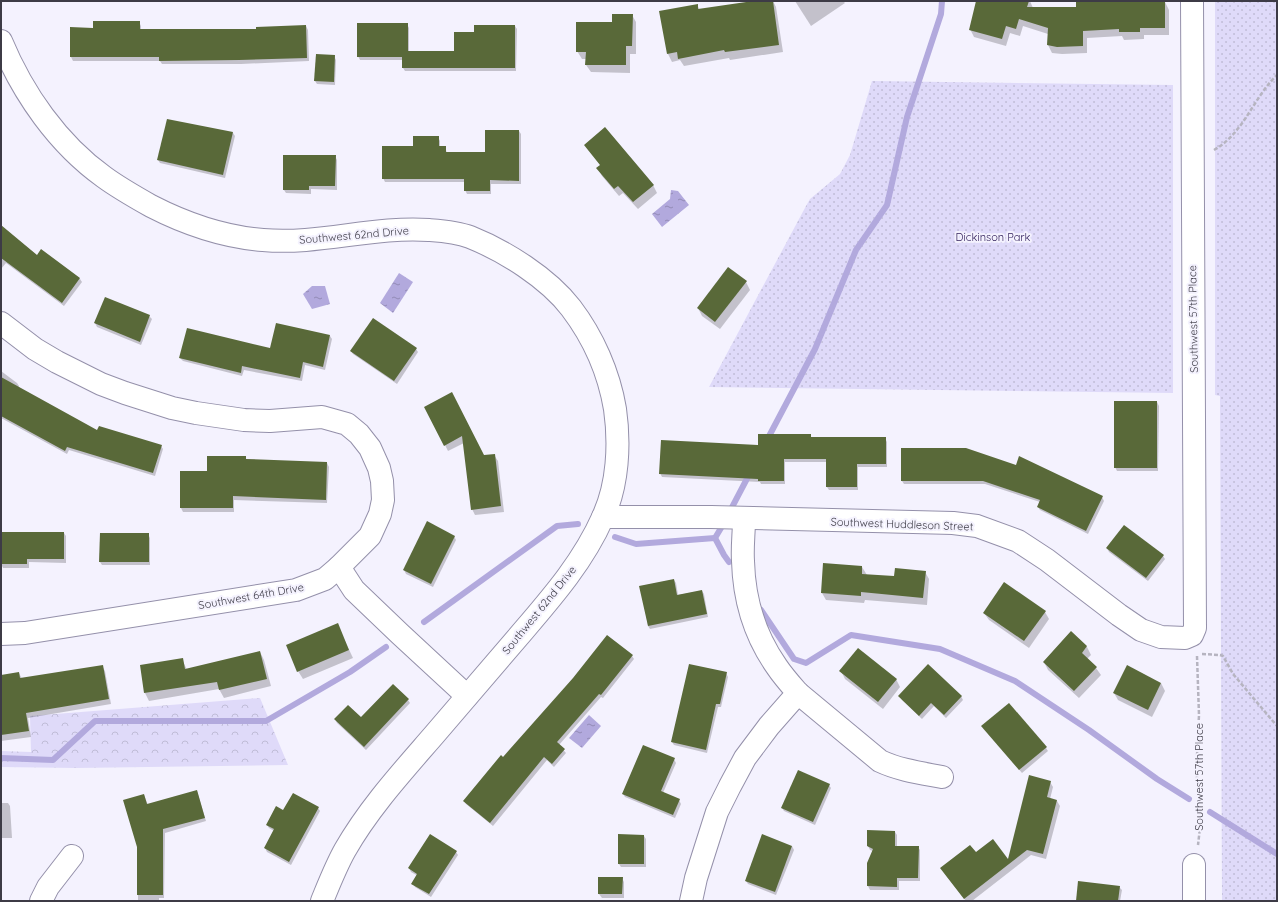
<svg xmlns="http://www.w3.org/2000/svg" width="1278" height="902" font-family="Quicksand,sans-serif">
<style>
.forest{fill:url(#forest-crowns)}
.park{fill:url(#park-dots)}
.water{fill:url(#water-ripples)}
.shadow{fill:#0003}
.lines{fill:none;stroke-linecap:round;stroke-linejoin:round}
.stream{stroke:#b2a9dd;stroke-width:6}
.building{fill:#596939}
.minor-casing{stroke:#9490aa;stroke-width:24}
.path{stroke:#b6b4c0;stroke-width:2.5;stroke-dasharray:4 2;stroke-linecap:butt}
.minor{stroke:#fff;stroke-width:22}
.labels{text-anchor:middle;stroke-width:4;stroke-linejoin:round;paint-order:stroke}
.street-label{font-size:11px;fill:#3d3b46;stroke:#f4f2fe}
.park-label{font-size:11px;fill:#2e1c58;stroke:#f4f2fe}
</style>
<defs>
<pattern id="forest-crowns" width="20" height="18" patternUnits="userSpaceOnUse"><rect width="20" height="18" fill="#dfdaf9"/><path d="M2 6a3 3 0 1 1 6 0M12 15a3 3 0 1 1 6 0" fill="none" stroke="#c0bcd7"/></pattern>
<pattern id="park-dots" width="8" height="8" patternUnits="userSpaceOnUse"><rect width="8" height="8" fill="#dfdaf9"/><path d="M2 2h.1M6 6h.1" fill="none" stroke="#c0bcd7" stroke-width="1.8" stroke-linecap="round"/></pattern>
<pattern id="water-ripples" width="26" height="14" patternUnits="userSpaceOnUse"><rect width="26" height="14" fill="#b2a9dd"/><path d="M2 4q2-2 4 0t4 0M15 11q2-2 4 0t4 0" fill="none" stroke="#928bb5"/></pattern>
</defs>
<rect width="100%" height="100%" fill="#f4f2fe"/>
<polygon class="forest" points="260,698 288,765 76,768 1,767 1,751 31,752 30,716"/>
<g class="park">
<polygon points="1215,1 1277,1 1277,901 1222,901 1220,396 1215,395"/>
<polygon points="872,81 1173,85 1173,393 709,387 806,206 810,199 840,174 850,155"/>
</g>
<g class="water">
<polygon points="671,190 678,191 689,205 662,227 652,214 670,199"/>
<polygon points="399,273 413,282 393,313 380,303"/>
<polygon points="312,286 325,286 330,304 312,309 303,294"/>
<polygon points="589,715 601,726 582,748 569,738"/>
</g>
<g class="shadow">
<polygon points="760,1 773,1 776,7 783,52 730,60 729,58 684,66 680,60 672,62 668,54 660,12 697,5 700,10"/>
<polygon points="795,1 843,1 845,3 811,26"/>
<polygon points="979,1 1030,1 1033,8 1077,8 1077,1 1141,1 1165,2 1169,10 1169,35 1144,35 1144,39 1124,40 1122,36 1087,38 1087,53 1062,54 1052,53 1048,45 1048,34 1023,26 1020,36 1010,33 1006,46 974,37 970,29"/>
<polygon points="632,15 636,22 636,54 630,54 630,73 591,72 586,65 586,59 582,59 577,51 613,23"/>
<polygon points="139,22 141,26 141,30 257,30 306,26 308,30 309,61 241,64 162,64 160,61 73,61 71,57 71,28 94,29"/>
<polygon points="407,24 409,28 409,52 455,52 475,33 515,26 517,29 516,71 405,71 403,68 403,60 360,60 358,56"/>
<polygon points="334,56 336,60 335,85 317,84 315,81"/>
<polygon points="519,131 521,134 521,184 491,184 491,194 467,194 465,190 465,182 385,182 383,178 414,147 438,137 440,141 440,147 445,147 447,153 486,153"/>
<polygon points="233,133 235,136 225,178 160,163 158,160"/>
<polygon points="586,145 653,185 657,193 638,209 623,193 619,196 602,176 598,169 601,166"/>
<polygon points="335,156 337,160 337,190 311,189 311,194 286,193 284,190"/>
<polygon points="1,227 38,256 42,251 80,279 82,282 64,306 6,263 1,269"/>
<polygon points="746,282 750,290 720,329 702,316 698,308"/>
<polygon points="149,316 152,319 141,345 97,327 95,323"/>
<polygon points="330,336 332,339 325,370 305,365 302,381 244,370 242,376 183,361 180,358 271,349"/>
<polygon points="416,349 418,352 397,384 353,354 351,351"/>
<polygon points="1,371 17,383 19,386 18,388 98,432 161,446 163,449 155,476 69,450 67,454 1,418"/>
<polygon points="452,394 484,456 494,455 498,461 504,512 475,515 472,509 464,443 448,451 445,445"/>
<polygon points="1157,402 1159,406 1158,471 1117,471 1115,467"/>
<polygon points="810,435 812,438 885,438 887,442 887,467 858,467 858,490 829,490 827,487 827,462 785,462 785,484 761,484 760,482 662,477 660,473 759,447"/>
<polygon points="902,449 1102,497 1104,501 1088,534 1040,510 1038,507 1040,502 985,484 904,484 902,481"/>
<polygon points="245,457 247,460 327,463 329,467 327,503 234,500 234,512 183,512 181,508 181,472 208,472"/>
<polygon points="1,533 64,533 66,536 66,563 29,562 29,568 3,568 1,564"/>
<polygon points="148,534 150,538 150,565 102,565 100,562"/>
<polygon points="454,536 456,540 433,587 406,574 404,570"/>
<polygon points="1107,548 1163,556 1165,559 1148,581 1109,552"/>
<polygon points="862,567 867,575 895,577 925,572 929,579 927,605 865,600 864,603 826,600 822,593"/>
<polygon points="674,580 676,583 678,595 702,591 704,594 708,617 650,629 648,626 641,587"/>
<polygon points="1045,612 1049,619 1029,648 989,620 984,613"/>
<polygon points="337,624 353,658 303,679 298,671"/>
<polygon points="1071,632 1087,647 1091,655 1087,659 1096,668 1101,675 1079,698 1048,670 1044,662"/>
<polygon points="260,652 264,660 271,686 224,698 219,689 149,701 145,693 141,666 182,659 187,670"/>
<polygon points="632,656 634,659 603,698 601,697 559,745 566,753 554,767 547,760 493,826 466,804 464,801 503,758"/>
<polygon points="102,666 105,671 111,704 28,718 31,737 1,741 1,676 19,673 22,679"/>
<polygon points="841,671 896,679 900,687 883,709 845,679"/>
<polygon points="726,673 728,677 721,707 718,707 707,753 674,745 672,742"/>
<polygon points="1161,683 1165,691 1152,717 1118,700 1114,693"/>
<polygon points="900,696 961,696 963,700 946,718 934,706 922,719 902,700"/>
<polygon points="408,700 410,703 366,750 337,723 335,719 361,719"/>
<polygon points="985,730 1046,748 1048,751 1022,773"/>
<polygon points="674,759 676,763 663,793 679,800 681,804 675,818 625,797 623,794"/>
<polygon points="1050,782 1053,787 1050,799 1057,801 1060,806 1046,859 1031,855 972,901 966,901 945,874 976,853 1009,861"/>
<polygon points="829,785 831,788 815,825 784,811 782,808"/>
<polygon points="197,791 206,821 165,833 164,898 159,898 159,901 138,901 138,847 144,795 148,805"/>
<polygon points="1,803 8,803 10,806 12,838 1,838"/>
<polygon points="318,808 320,811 291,865 267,852 265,848 274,831 269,828 267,825 284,811"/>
<polygon points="895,832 897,835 897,847 918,847 920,850 920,881 899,881 899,890 870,890 868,886 868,863 873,851 870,850 868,846"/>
<polygon points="644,836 646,839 646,867 621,867 619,864"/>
<polygon points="792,846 794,850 776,895 748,884 746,881"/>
<polygon points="456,852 458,855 431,897 415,887 413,884 418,876 411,872 409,868"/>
<polygon points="599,878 622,878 624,882 624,898 602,898 599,894"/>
<polygon points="1119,887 1122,890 1120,901 1077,901"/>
</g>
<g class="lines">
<g class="stream">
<polyline points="767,440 815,349 856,250 887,205 907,117 941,14 942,1"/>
<polyline points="729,513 751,471"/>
<polyline points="615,537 636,544 715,538"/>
<polyline points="715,538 724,523"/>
<polyline points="715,538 724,555 729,562"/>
<polyline points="761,610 794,659 806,663 851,635 940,649 1015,681 1089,730 1157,779 1189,799"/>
<polyline points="424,622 557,526 578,524"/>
<polyline points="1,758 53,760 95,721 266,721 350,672 386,647"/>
<polyline points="1210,812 1277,854"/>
</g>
</g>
<g class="building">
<polygon points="753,1 773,1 779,45 725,52 724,50 678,59 677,52 667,54 659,11 698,4 698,9"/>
<polygon points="976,1 1029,1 1027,7 1076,7 1076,1 1165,1 1165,28 1140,28 1140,32 1119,32 1119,29 1083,31 1083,46 1057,47 1047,45 1048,28 1019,19 1016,29 1006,26 1002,39 969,30"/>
<polygon points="612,14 633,14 632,46 626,46 626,65 585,65 586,52 576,52 576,22 612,22"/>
<polygon points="93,21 140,21 140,29 256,29 256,27 306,25 307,58 239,60 159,61 159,57 70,57 70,27 93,28"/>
<polygon points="357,23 408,23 408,51 454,51 454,32 474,32 474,25 515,25 515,68 402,68 402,57 357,57"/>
<polygon points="316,54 335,55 334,82 314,81"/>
<polygon points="167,119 233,132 223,175 157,160"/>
<polygon points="605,127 654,185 633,202 618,186 614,189 596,168 600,165 584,145"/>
<polygon points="485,130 519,130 519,181 490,180 490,191 464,191 464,179 382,179 382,146 413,146 413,136 439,136 439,146 446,146 446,152 485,152"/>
<polygon points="283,155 336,155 335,186 309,186 309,190 283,190"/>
<polygon points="1,225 37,255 41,249 80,278 62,303 1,258"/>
<polygon points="728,267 747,281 715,322 697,308"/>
<polygon points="105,297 150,315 140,342 94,323"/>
<polygon points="373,318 417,348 394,381 350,351"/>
<polygon points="276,323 330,335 323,367 303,362 300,378 242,366 241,373 179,358 187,328 270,348"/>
<polygon points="1,377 97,430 99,426 162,445 153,473 67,447 65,451 1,416"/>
<polygon points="452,392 484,455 495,454 501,506 471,510 462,436 444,446 424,407"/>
<rect x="1114" y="401" width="43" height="67"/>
<polygon points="758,434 811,434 811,437 886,437 886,464 857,464 857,487 826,487 826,459 784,459 784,481 758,481 758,479 659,474 661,440 758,445"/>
<polygon points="901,448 966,448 1016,465 1019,456 1103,496 1086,531 1037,507 1040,500 983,481 901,481"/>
<polygon points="207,456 246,456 246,459 327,462 326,500 233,496 233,508 180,508 180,471 207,471"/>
<polygon points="427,521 455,536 431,584 403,570"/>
<polygon points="1124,525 1164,555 1146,578 1106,548"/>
<polygon points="1,532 64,532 64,559 27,559 27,564 1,564"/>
<polygon points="100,533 149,533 149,562 99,562"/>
<polygon points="823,563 862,566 862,574 894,576 895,568 926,571 923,598 861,592 861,596 821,593"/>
<polygon points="674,579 677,595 702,590 707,614 648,626 639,586"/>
<polygon points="1004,582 1046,611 1024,641 983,613"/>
<polygon points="338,623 349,650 297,672 286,645"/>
<polygon points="1071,631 1087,646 1082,653 1097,667 1074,691 1043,662"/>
<polygon points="607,635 633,655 601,695 599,694 557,742 565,749 552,764 544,757 490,823 463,801 501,755 503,757 573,678"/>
<polygon points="858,648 897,679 878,702 839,671"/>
<polygon points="260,651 267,679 219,690 217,682 144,693 140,665 183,658 185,669"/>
<polygon points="689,664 727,672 720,704 716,704 706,750 671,742"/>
<polygon points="928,664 962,696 944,715 931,703 919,716 898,696"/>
<polygon points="103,665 109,699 26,713 29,731 1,735 1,675 19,672 20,678"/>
<polygon points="1127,665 1161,683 1148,710 1113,693"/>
<polygon points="393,684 409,699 364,747 334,719 348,705 361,717"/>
<polygon points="1009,703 1047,747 1019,770 981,726"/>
<polygon points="643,745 675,758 661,791 680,799 673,815 622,794"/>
<polygon points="798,770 830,784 813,822 781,808"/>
<polygon points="1029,775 1051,781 1047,797 1057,800 1043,854 1027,850 964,899 940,868 970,845 976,852 993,839 1008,859"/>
<polygon points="197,790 205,818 163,829 163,895 137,895 137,847 123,800 144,794 147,804"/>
<polygon points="293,793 319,807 289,862 264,848 274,829 266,825 276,806 283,810"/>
<polygon points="867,830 895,831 895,846 919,846 918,878 897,878 897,887 867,886 867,863 873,849 867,846"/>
<polygon points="430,834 457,851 429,894 411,884 417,874 408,868"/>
<polygon points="618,834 644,835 644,864 618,864"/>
<polygon points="762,834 792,846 775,892 745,881"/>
<polygon points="598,877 623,877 622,894 598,894"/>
<polygon points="1078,881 1120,886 1118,901 1076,901"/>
</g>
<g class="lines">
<defs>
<g id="minor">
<path d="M 1,41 C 23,94 58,144 104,177 C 119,188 135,197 151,206 C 186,224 224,237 263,240 C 319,245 373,226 429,230 C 442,231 457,232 470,237 C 505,251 548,278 571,308 C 593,337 609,373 615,409 C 620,444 618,485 603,517 C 584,560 554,595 524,630 C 494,665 464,700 434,735 C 402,772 369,808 345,850 C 336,866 329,884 322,901"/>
<polyline points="1,323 35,349 57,362 101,384 125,393 172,408 196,413 244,420 270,421 322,417 347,424 359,434 370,448 379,468 382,481 383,500 380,514 370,536 339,567"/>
<polyline points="603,517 711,517 953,523 977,526 1018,541 1047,560 1119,615 1141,630 1161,637 1185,638 1192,635 1195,628 1192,1"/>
<polyline points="1,634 25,633 296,590 325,579 339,567 354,590 400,634 467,696"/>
<path d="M 798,693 L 880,761 C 899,770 921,773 942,777"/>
<polyline points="1194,865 1194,901"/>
<polyline points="41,901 48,887 72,856"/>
<path d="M 691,901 L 696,878 L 717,812 L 730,786 L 745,758 L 769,726 L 798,693 C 791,685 783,676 777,667 C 755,636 744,599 743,561 C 742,547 744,533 744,519"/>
</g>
</defs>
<use href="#minor" class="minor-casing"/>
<g class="path">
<path d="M 1214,150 C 1244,133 1253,98 1277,75"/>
<polyline points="1202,654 1220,655 1223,656 1233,674 1277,726"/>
<polyline points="1197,656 1199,715 1197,756 1197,786 1201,819 1198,845"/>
</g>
<use href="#minor" class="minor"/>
</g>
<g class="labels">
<g class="street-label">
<text transform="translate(354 235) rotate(-5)" y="4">Southwest 62nd Drive</text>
<text transform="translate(1193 319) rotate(-91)" y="4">Southwest 57th Place</text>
<text transform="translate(902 524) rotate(2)" y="4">Southwest Huddleson Street</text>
<text transform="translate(251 596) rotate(-10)" y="4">Southwest 64th Drive</text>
<text transform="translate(539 610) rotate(-51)" y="4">Southwest 62nd Drive</text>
<text transform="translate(1199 777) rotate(-90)" y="4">Southwest 57th Place</text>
</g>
<g class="park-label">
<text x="993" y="241">Dickinson Park</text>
</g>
</g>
<rect width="1278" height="902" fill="none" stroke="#3d3b46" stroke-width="4"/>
</svg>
